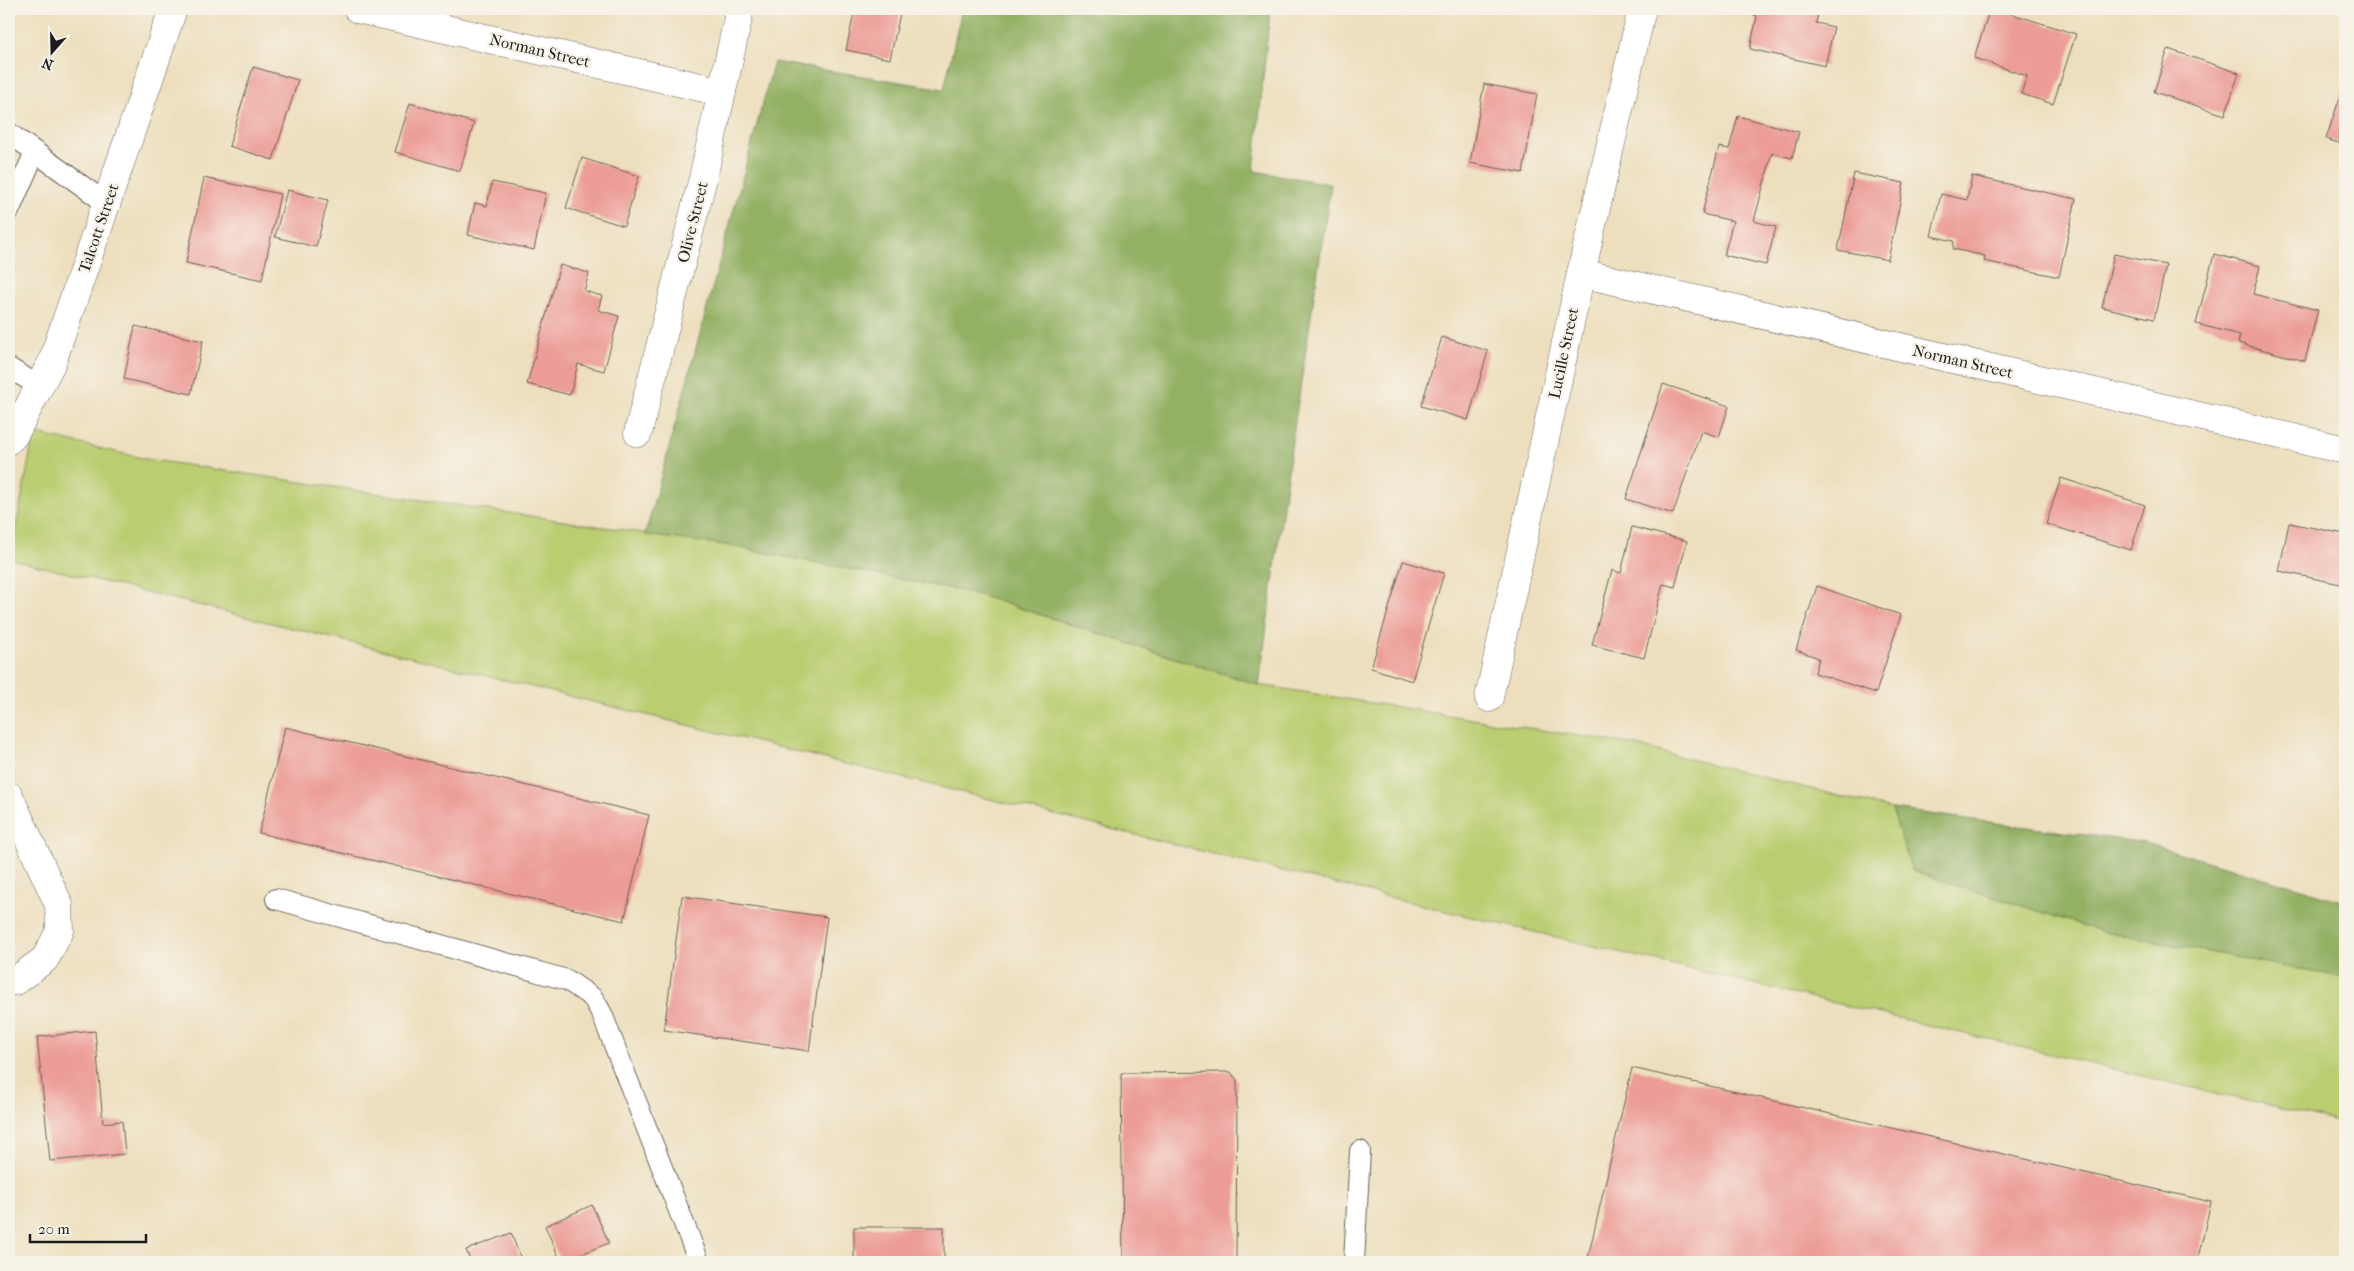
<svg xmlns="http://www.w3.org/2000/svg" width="2354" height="1271" font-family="'IM FELL French Canon',serif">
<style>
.green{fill:#bacd71;stroke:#6b7446}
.forest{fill:#93b063;stroke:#586640}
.building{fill:#ec9d97}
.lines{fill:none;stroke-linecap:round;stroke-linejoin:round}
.lane-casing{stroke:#656055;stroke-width:22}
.street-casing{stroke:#656055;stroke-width:29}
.lane{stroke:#fff;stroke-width:20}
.street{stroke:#fff;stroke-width:28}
.labels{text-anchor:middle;stroke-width:4.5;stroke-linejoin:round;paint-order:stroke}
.street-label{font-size:16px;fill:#1c1c1c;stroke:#f7f3e8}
</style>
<rect width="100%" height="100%" fill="#f7f3e8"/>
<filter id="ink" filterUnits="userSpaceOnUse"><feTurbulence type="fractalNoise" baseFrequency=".02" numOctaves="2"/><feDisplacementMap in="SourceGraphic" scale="10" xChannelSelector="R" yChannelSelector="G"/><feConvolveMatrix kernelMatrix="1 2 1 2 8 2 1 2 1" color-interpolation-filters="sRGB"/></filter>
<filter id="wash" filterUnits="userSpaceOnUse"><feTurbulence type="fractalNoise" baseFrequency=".0096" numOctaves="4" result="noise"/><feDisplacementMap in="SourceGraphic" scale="20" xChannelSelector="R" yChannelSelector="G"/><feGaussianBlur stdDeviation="1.12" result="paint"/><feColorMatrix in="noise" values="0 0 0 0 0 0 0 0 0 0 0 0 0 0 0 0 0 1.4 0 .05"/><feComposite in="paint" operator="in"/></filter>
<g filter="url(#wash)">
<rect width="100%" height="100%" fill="#eddfbe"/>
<polygon class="green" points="34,433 146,459 725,545 973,593 1259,685 1629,744 1892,809 1912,871 2104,932 2345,978 2345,1124 1446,911 10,559"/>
<g class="forest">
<polygon points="962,9 1270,9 1254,171 1331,184 1290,455 1259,685 973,593 725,545 645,535 774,62 944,89"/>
<polygon points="1892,809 2146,843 2345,902 2345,978 2104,932 1912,871"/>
</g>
<g id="blocks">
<g class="building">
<polygon points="855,9 901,9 890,59 846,50"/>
<polygon points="1745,9 1819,9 1816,23 1834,27 1825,66 1750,49 1757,16 1745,12"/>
<polygon points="1990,9 1996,9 2076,34 2053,104 2021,94 2027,76 1974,58"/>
<polygon points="2168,49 2239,73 2225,115 2154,92"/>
<polygon points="253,67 298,80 273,160 229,146"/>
<polygon points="1484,84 1537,94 1523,173 1470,163"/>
<polygon points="2342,91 2345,92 2345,145 2326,139"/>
<polygon points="410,103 474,123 460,171 395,152"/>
<polygon points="1738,116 1799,132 1792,158 1772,153 1754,221 1776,227 1766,265 1724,255 1733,221 1702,214 1719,147 1729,149"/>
<polygon points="582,158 639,176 624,226 566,208"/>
<polygon points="1854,173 1904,183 1888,260 1838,250"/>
<polygon points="1972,176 2076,199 2059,277 1984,261 1985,256 1953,249 1954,241 1931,236 1941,194 1967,200"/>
<polygon points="204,178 280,194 262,280 186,263"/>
<polygon points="492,182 546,193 534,250 468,235 475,203 487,206"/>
<polygon points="287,190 328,200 316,247 275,237"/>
<polygon points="2114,254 2166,265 2154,319 2102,307"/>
<polygon points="2214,254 2260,266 2253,294 2318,310 2305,361 2238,343 2240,335 2196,324"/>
<polygon points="560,265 589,273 584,291 602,296 598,310 619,316 604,371 578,364 570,395 527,384"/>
<polygon points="135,326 203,341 191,394 124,379"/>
<polygon points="1442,337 1488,351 1468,420 1421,406"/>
<polygon points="1663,384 1729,406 1719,437 1701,431 1673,514 1626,499"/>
<polygon points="2061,478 2145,505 2131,550 2046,524"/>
<polygon points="2289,523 2345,534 2345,585 2279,571"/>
<polygon points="1632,527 1687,541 1675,587 1663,584 1644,658 1592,645 1612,570 1621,573"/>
<polygon points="1403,561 1444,573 1412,681 1371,668"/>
<polygon points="1817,586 1901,615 1876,693 1815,673 1819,658 1796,650"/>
<polygon points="285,727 649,815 624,921 259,833"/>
<polygon points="682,896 827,917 809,1051 664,1030"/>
<polygon points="95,1031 103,1123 122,1121 125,1154 50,1161 37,1037"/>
<polygon points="1632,1068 2211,1202 2197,1262 1587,1262"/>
<polygon points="1231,1072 1237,1080 1236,1262 1123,1262 1121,1073"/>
<polygon points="592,1205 609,1243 561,1262 545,1226"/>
<rect x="854" y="1227" width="90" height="35"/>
<polygon points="511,1233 522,1262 471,1262 466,1250"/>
</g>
</g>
</g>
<g filter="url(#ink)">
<use href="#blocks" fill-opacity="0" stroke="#656055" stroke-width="1"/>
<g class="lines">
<defs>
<g id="lane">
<polyline points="9,133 106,203"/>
<polyline points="9,211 35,152"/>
<polyline points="9,368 39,386"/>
<polyline points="276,899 567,980 593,998 602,1014 699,1262"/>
<polyline points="1354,1262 1360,1151"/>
</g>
<g id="street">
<polyline points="358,9 722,92"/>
<polyline points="1581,273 2345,450"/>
<polyline points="638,433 703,178 740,9"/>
<polyline points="9,440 14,435 52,362 173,9"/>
<polyline points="1489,698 1581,273 1642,9"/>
<polyline points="9,796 59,905 60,931 45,959 15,981 9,980"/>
</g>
</defs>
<use href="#lane" class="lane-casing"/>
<use href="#street" class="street-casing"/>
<use href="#lane" class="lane"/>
<use href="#street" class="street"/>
</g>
</g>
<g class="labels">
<g class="street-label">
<text transform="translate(540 50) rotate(13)" y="6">Norman Street</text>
<text transform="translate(692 222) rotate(-76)" y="6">Olive Street</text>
<text transform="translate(98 228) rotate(-71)" y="6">Talcott Street</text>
<text transform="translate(1563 353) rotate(-78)" y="6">Lucille Street</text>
<text transform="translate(1963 361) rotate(13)" y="6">Norman Street</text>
</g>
</g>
<rect width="2354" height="1271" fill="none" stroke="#f7f3e8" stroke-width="30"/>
<g transform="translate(52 52) rotate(200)" stroke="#f7f3e8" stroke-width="4" paint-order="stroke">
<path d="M0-4L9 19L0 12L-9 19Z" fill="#1c1c1c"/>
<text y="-8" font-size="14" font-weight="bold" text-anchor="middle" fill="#1c1c1c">N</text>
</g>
<path d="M30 1234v8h116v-8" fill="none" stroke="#1c1c1c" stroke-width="2.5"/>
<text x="38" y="1234" font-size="15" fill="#1c1c1c" stroke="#f7f3e8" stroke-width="4" paint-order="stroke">20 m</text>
</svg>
